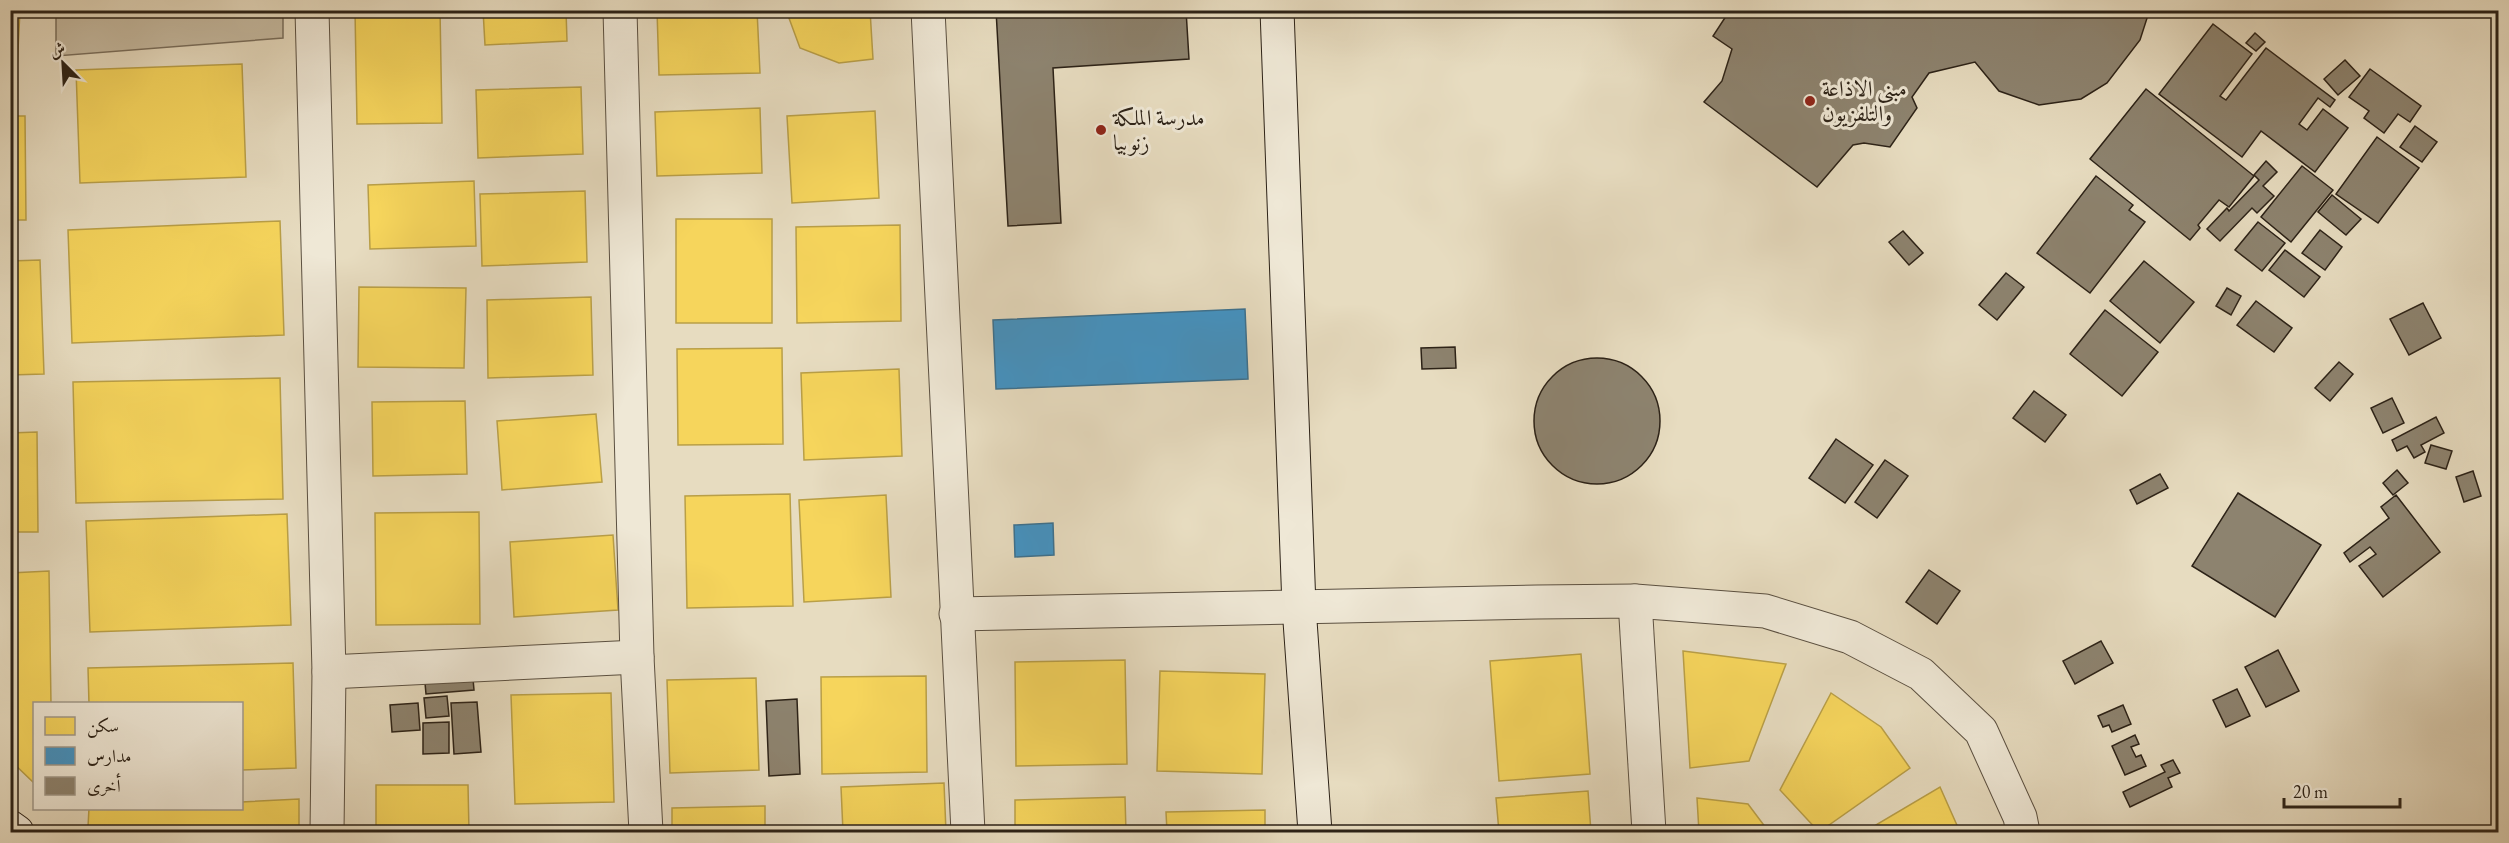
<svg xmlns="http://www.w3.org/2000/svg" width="2509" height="843" font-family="'EB Garamond',Amiri,serif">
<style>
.green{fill:#c7bca3;stroke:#7a6f5d;stroke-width:1.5}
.homes{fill:#f6d55c;stroke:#b99f47;stroke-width:1.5}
.schools{fill:#4393c3;stroke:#3c718f;stroke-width:1.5}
.building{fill:#8d836f;stroke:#2c2217;stroke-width:1.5}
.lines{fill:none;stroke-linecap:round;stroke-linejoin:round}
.street-casing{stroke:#5b5041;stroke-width:35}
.secondary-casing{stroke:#2c2217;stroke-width:35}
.street{stroke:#efe8d6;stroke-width:33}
.secondary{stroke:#efe8d6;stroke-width:33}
.poi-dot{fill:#8f2418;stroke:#efe8d6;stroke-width:2}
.labels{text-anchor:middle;stroke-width:6;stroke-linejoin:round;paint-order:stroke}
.poi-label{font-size:22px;fill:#2c2217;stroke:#efe8d6;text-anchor:start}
</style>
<rect width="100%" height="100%" fill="#e7dcc0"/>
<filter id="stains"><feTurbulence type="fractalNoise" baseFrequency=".00333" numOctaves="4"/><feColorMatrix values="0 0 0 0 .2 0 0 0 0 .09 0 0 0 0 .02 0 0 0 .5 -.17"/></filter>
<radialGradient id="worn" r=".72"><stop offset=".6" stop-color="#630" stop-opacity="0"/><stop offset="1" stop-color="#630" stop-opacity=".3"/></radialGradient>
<polygon class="green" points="56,11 283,11 283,38 56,56"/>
<g class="homes">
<polygon points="10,10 20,10 17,70 10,69"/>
<polygon points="355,10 440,10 442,123 357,124"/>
<polygon points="483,10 566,10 567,41 485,45"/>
<polygon points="657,10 757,10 760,73 659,75"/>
<polygon points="786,10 870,10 873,59 839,63 800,48"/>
<polygon points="242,64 246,177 80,183 76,70"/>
<polygon points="581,87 583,154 478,158 476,90"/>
<polygon points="760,108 762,173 657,176 655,112"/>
<polygon points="875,111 879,198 792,203 787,116"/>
<polygon points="10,116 25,116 26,220 10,220"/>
<polygon points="474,181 476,246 370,249 368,185"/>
<polygon points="585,191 587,262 482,266 480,194"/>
<rect x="676" y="219" width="96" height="104"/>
<polygon points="280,221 284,335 72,343 68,230"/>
<polygon points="900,225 901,321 797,323 796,227"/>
<polygon points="40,260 44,374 10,375 10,261"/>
<polygon points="359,287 466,288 464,368 358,367"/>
<polygon points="591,297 593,375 488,378 487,300"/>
<polygon points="782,348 783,444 678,445 677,349"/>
<polygon points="899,369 902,456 804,460 801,373"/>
<polygon points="280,378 283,499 76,503 73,382"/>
<polygon points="465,401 467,474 373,476 372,402"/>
<polygon points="596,414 602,482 502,490 497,421"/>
<polygon points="37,432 38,532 10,532 10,433"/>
<polygon points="790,494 793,606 687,608 685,496"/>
<polygon points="886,495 891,597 804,602 799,500"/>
<polygon points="479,512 480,624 376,625 375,513"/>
<polygon points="287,514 291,625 90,632 86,521"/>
<polygon points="613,535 618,610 514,617 510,542"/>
<polygon points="49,571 51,704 34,704 34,783 10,760 10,573"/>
<polygon points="1683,651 1786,664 1749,761 1690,768"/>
<polygon points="1581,654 1590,774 1499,781 1490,661"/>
<polygon points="1125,660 1127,764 1016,766 1015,662"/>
<polygon points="293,663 296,768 242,770 242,704 89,704 88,668"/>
<polygon points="1160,671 1265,674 1262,774 1157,771"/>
<polygon points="926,676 927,772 822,774 821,677"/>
<polygon points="756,678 759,770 670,773 667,680"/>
<polygon points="611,693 614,802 515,804 511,695"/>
<polygon points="1831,693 1881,727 1910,768 1819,832 1780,790"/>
<polygon points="944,783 946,832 843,832 841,787"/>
<polygon points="376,785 468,785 469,832 376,832"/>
<polygon points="1940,787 1960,832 1864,832"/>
<polygon points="1588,791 1591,832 1499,832 1496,798"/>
<polygon points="1125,797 1126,832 1015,832 1015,800"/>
<polygon points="1697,798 1748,804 1769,832 1699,832"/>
<polygon points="299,799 299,832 94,832 88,827 89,808 242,808 242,802"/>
<polygon points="765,806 765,832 672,832 672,808"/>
<polygon points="1265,810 1265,832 1167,832 1166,812"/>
</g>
<g class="schools">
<polygon points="1245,309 1248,379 996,389 993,320"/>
<polygon points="1053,523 1054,555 1015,557 1014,525"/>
</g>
<g class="building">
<polygon points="996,10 1186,10 1189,59 1053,68 1061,223 1008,226"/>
<polygon points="1730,10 2149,10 2149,12 2140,40 2107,83 2081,99 2039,105 1999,91 1975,62 1929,73 1912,97 1917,108 1890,147 1864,143 1853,145 1817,187 1704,102 1722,81 1732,49 1713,36"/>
<polygon points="2213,24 2252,54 2220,96 2226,100 2266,48 2335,100 2330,107 2318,98 2299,124 2307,130 2323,109 2348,128 2315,172 2261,131 2242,157 2159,94"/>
<polygon points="2255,33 2265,42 2256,51 2246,43"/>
<polygon points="2345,60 2360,76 2338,95 2324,79"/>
<polygon points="2370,69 2421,106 2410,122 2398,114 2384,133 2364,118 2369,111 2349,97"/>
<polygon points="2146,89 2254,176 2229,207 2219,200 2198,225 2200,228 2190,240 2090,159"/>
<polygon points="2415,126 2437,142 2422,162 2400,147"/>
<polygon points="2377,137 2419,168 2378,223 2336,194"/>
<polygon points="2266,161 2277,172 2263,186 2274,196 2257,213 2252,208 2220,241 2207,229 2227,208 2229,211 2259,180 2254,175"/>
<polygon points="2302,166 2333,190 2291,242 2261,217"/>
<polygon points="2096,176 2133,205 2129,210 2145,222 2090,293 2037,253"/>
<polygon points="2332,195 2361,219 2346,235 2318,212"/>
<polygon points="2258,222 2285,243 2262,271 2235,250"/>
<polygon points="2320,230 2342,247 2325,270 2302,253"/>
<polygon points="1903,231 1923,253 1909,265 1889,242"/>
<polygon points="2285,250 2320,277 2304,297 2269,270"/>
<polygon points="2144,261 2194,302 2160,343 2110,301"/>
<polygon points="2006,273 2024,287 1997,320 1979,305"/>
<polygon points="2227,288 2241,296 2231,315 2216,306"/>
<polygon points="2256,301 2292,328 2274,352 2237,325"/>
<polygon points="2423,303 2441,338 2409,355 2390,319"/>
<polygon points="2105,310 2158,352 2122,396 2070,354"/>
<polygon points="1455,347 1456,368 1422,369 1421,348"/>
<circle cx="1597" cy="421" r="63"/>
<polygon points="2339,362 2353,374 2330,401 2315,388"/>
<polygon points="2034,391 2066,415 2045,442 2013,418"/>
<polygon points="2392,398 2404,423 2383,433 2371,408"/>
<polygon points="2436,417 2444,433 2421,445 2425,452 2414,458 2407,446 2397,451 2392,440"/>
<polygon points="1836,439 1873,465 1845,503 1809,478"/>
<polygon points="2431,445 2452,451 2446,469 2425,463"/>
<polygon points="1885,460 1908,476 1877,518 1855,502"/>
<polygon points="2397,470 2408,483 2393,495 2383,483"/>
<polygon points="2473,471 2481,496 2464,502 2456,477"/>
<polygon points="2160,474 2168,488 2137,504 2130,490"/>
<polygon points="2238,493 2321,545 2275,617 2192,566"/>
<polygon points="2396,495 2440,552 2383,597 2359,566 2376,554 2370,547 2350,562 2344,553 2389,518 2381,507"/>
<polygon points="1929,570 1960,591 1937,624 1906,602"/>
<polygon points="2101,641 2113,663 2075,684 2063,661"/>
<polygon points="2278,650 2299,691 2266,707 2245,667"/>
<polygon points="472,668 474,690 426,694 424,672"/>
<polygon points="2237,689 2250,716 2226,727 2213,700"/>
<polygon points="447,696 449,716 426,718 424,698"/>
<polygon points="797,699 800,774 769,776 766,701"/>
<polygon points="477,702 481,752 454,754 451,703"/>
<polygon points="418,703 420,730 392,732 390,705"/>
<polygon points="2123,705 2131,724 2112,732 2109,725 2103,727 2098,716"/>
<polygon points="449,722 449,753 423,754 423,723"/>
<polygon points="2135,735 2139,744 2131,747 2136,757 2141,755 2146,766 2125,775 2112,746"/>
<polygon points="2173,760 2180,773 2168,778 2172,787 2130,807 2123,792 2165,772 2161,765"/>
</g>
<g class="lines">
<defs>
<g id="street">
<polyline points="312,10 329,672 327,832"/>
<polyline points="620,10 637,657 646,832"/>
<polyline points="928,10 968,832"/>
<polyline points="1635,601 1649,832"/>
<polyline points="956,614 1537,602 1635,601 1765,611 1850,637 1921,674 1981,731 2020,817 2023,832"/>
<polyline points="329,672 637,657"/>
</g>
<g id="secondary">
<polyline points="1277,10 1299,607 1315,832"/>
<polyline points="10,827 17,832"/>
</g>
</defs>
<use href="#street" class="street-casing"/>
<use href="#secondary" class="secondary-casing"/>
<use href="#street" class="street"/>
<use href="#secondary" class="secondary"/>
</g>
<g class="poi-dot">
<circle cx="1810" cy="101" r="6"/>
<circle cx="1101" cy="130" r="6"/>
</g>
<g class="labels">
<g class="poi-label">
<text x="1822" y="96">مبنى الاذاعة<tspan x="1822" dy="25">والتلفزيون</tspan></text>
<text x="1113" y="125">مدرسة الملكة<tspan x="1113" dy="25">زنوبيا</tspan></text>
</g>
</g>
<rect width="2509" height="843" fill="none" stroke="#e7dcc0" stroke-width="36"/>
<rect x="12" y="12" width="2485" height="819" fill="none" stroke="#2c2217" stroke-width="3"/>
<rect x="18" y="18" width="2473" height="807" fill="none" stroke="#2c2217" stroke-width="1.5"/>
<rect x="33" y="702" width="210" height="108" fill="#efe8d6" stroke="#a1998a" stroke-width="1.5"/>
<rect x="45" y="717" width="30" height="18" fill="#f6d55c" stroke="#a1998a" stroke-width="1.5"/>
<text x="87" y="732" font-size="18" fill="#2c2217">سكن</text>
<rect x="45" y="747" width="30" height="18" fill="#4393c3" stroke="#a1998a" stroke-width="1.5"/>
<text x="87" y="762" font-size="18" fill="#2c2217">مدارس</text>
<rect x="45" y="777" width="30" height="18" fill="#8d836f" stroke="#a1998a" stroke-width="1.5"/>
<text x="87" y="792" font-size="18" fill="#2c2217">أخرى</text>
<g transform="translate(63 63) rotate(336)" stroke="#efe8d6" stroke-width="4.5" paint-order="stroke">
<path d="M0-4.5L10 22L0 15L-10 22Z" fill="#2c2217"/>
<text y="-9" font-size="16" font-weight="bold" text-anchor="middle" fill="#2c2217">ش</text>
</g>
<path d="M2284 798v9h116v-9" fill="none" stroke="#2c2217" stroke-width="3"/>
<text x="2293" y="798" font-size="18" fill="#2c2217" stroke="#efe8d6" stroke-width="4.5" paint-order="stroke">20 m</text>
<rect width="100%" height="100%" filter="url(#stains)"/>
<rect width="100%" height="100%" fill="url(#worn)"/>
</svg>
